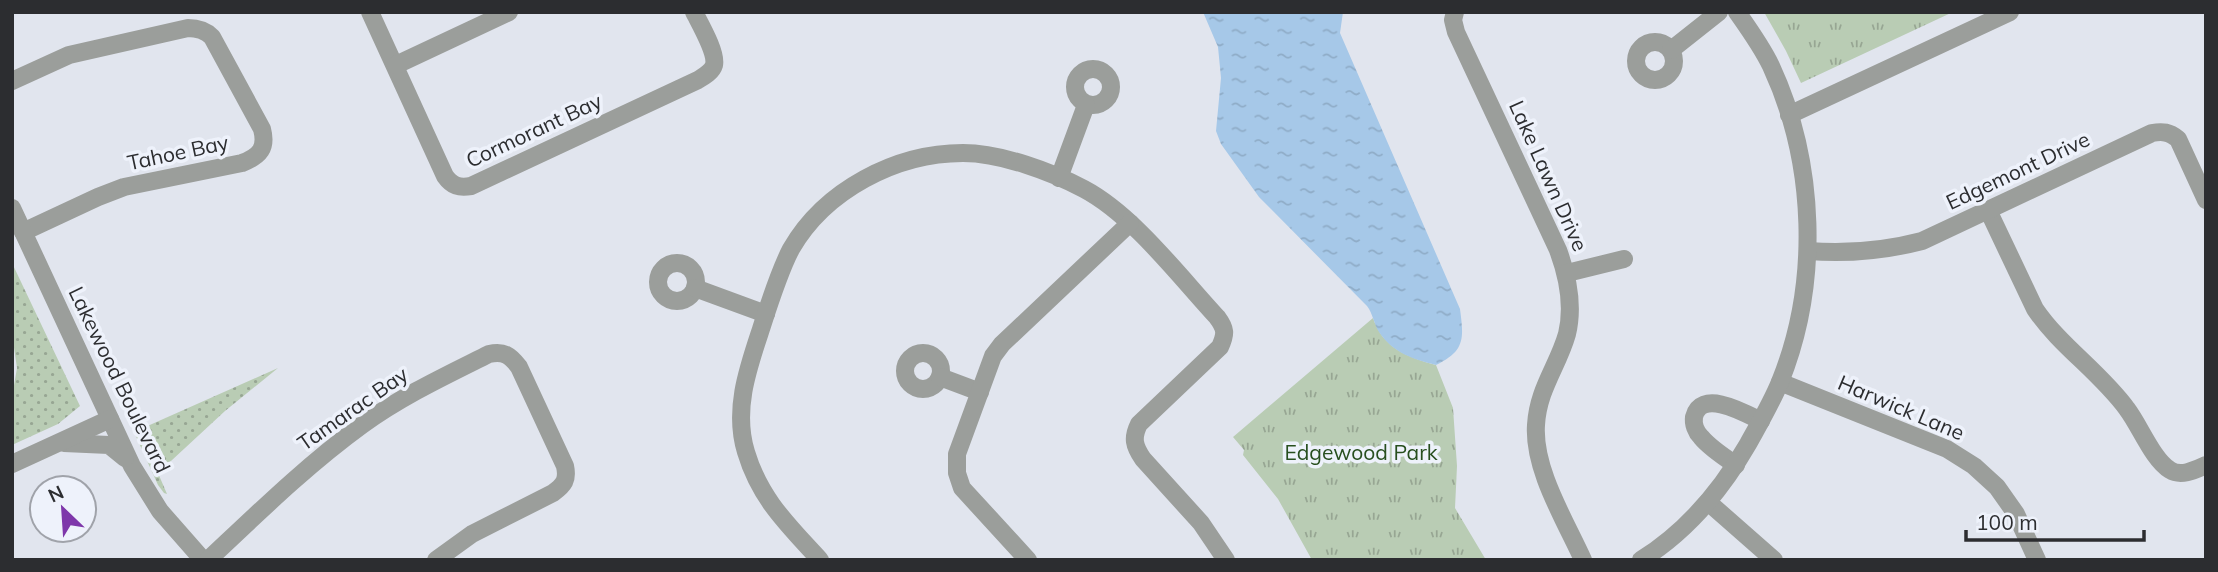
<svg xmlns="http://www.w3.org/2000/svg" width="2218" height="572" font-family="Mulish,sans-serif">
<style>
.grass{fill:url(#grass-dots)}
.park{fill:url(#park-tufts)}
.water{fill:url(#water-ripples)}
.lines{fill:none;stroke-linecap:round;stroke-linejoin:round}
.minor{stroke:#9b9e9b;stroke-width:18}
.labels{text-anchor:middle;stroke-width:7;stroke-linejoin:round;paint-order:stroke}
.street-label{font-size:21px;fill:#2c2d30;stroke:#eef2fb}
.park-label{font-size:21px;fill:#284f1f;stroke:#eef2fb}
</style>
<defs>
<pattern id="grass-dots" width="8" height="8" patternUnits="userSpaceOnUse" patternTransform="scale(1.75)"><rect width="8" height="8" fill="#b9ccb4"/><path d="M2 2h.1M6 6h.1" fill="none" stroke="#97a693" stroke-width="1.8" stroke-linecap="round"/></pattern>
<pattern id="park-tufts" width="24" height="20" patternUnits="userSpaceOnUse" patternTransform="scale(1.75)"><rect width="24" height="20" fill="#b9ccb4"/><path d="M3 7l-1-3M5 7V3M7 7l1-3M15 17l-1-3M17 17v-4M19 17l1-3" fill="none" stroke="#97a693"/></pattern>
<pattern id="water-ripples" width="26" height="14" patternUnits="userSpaceOnUse" patternTransform="scale(1.75)"><rect width="26" height="14" fill="#a6c8e8"/><path d="M2 4q2-2 4 0t4 0M15 11q2-2 4 0t4 0" fill="none" stroke="#8facc7"/></pattern>
</defs>
<rect width="100%" height="100%" fill="#e1e5ee"/>
<g class="grass">
<polygon points="12,263 80,406 58,424 12,445 12,397 17,368 12,334"/>
<polygon points="278,368 225,411 158,473 167,494 164,493 158,485 134,432"/>
</g>
<g class="park">
<polygon points="1764,12 1953,12 1801,83 1786,51"/>
<path d="M 1373,318 C 1383,348 1407,357 1436,365 L 1453,408 L 1457,466 L 1455,508 L 1486,560 L 1312,560 L 1278,499 L 1243,455 L 1244,450 L 1233,437 Z"/>
</g>
<path class="water" d="M 1203,12 L 1343,12 L 1340,33 L 1460,309 C 1464,339 1465,351 1436,365 C 1413,359 1393,353 1379,332 C 1374,324 1373,314 1367,306 L 1259,197 L 1221,144 L 1216,131 L 1221,78 L 1218,47 Z"/>
<g class="lines">
<g class="minor">
<path d="M 370,12 L 445,176 C 452,186 459,188 471,186 L 698,80 C 704,76 712,72 714,65 C 717,53 700,24 694,12"/>
<path d="M 1455,12 L 1453,20 L 1456,32 L 1558,250 C 1568,277 1574,305 1567,334 C 1558,366 1538,389 1536,425 C 1533,469 1565,520 1583,560"/>
<circle cx="1655" cy="61" r="19"/>
<polyline points="1671,50 1719,12"/>
<polyline points="396,65 509,12"/>
<circle cx="1093" cy="87" r="18"/>
<path d="M 12,81 L 69,55 L 188,28 C 198,28 205,30 212,37 L 262,129 C 267,148 260,156 242,163 L 124,187 L 98,197 L 23,232"/>
<polyline points="1789,115 2010,12"/>
<polyline points="1059,178 1086,105"/>
<polyline points="12,208 132,466 160,511 203,560"/>
<path d="M 1988,210 L 2035,309 C 2060,346 2100,372 2127,409 C 2140,426 2153,460 2170,470 C 2181,477 2195,470 2206,465"/>
<path d="M 1808,251 C 1847,254 1884,251 1922,241 L 2152,133 C 2163,131 2169,132 2178,139 L 2206,200"/>
<circle cx="677" cy="282" r="19"/>
<polyline points="1567,273 1624,259"/>
<polyline points="695,288 766,314"/>
<circle cx="923" cy="371" r="18"/>
<polyline points="940,377 980,392"/>
<polyline points="1780,382 1947,449 1974,466 1997,487 2016,514 2037,560"/>
<polyline points="64,443 109,445 125,458"/>
<polyline points="12,464 110,419"/>
<path d="M 1736,465 C 1724,457 1710,448 1701,437 C 1696,432 1693,424 1694,417 C 1701,388 1745,413 1761,421"/>
<polyline points="1708,502 1774,560"/>
<path d="M 208,560 C 258,513 307,465 362,425 C 402,396 445,376 489,354 C 504,351 510,355 519,367 L 565,466 C 568,480 564,485 553,493 L 472,534 L 436,560"/>
<path d="M 820,560 C 788,525 760,499 746,452 C 733,410 748,368 761,329 C 769,304 779,272 791,249 C 825,190 896,153 963,153 C 1001,153 1052,172 1084,189 C 1133,215 1179,276 1217,317 C 1226,329 1226,334 1220,347 L 1139,424 C 1132,438 1134,446 1143,459 L 1201,523 L 1226,560"/>
<polyline points="1028,560 962,488 957,473 957,454 993,356 1002,344 1130,223"/>
<path d="M 1641,560 C 1686,532 1722,489 1748,444 C 1759,424 1771,404 1780,382 C 1820,283 1816,163 1771,66 C 1762,47 1749,29 1737,12"/>
</g>
</g>
<g class="labels">
<g class="street-label">
<text transform="translate(534 131) rotate(-25)" y="7">Cormorant Bay</text>
<text transform="translate(178 153) rotate(-12)" y="7">Tahoe Bay</text>
<text transform="translate(2018 171) rotate(-25)" y="7">Edgemont Drive</text>
<text transform="translate(1548 176) rotate(66)" y="7">Lake Lawn Drive</text>
<text transform="translate(119 380) rotate(64)" y="7">Lakewood Boulevard</text>
<text transform="translate(1901 408) rotate(23)" y="7">Harwick Lane</text>
<text transform="translate(353 409) rotate(-35)" y="7">Tamarac Bay</text>
</g>
<g class="park-label">
<text x="1361" y="460">Edgewood Park</text>
</g>
</g>
<rect width="2218" height="572" fill="none" stroke="#2c2d30" stroke-width="28"/>
<g transform="translate(63 509) rotate(335)"><circle r="33" fill="#eef2fb" stroke="#a0a3aa" stroke-width="2"/>
<path d="M0-5L12 26L0 18L-12 26Z" fill="#7e37aa"/>
<text y="-10" font-size="19" font-weight="bold" text-anchor="middle" fill="#2c2d30">N</text>
</g>
<path d="M1966 530v10h178v-10" fill="none" stroke="#2c2d30" stroke-width="3.5"/>
<text x="1976" y="530" font-size="21" fill="#2c2d30" stroke="#eef2fb" stroke-width="5" paint-order="stroke">100 m</text>
</svg>
